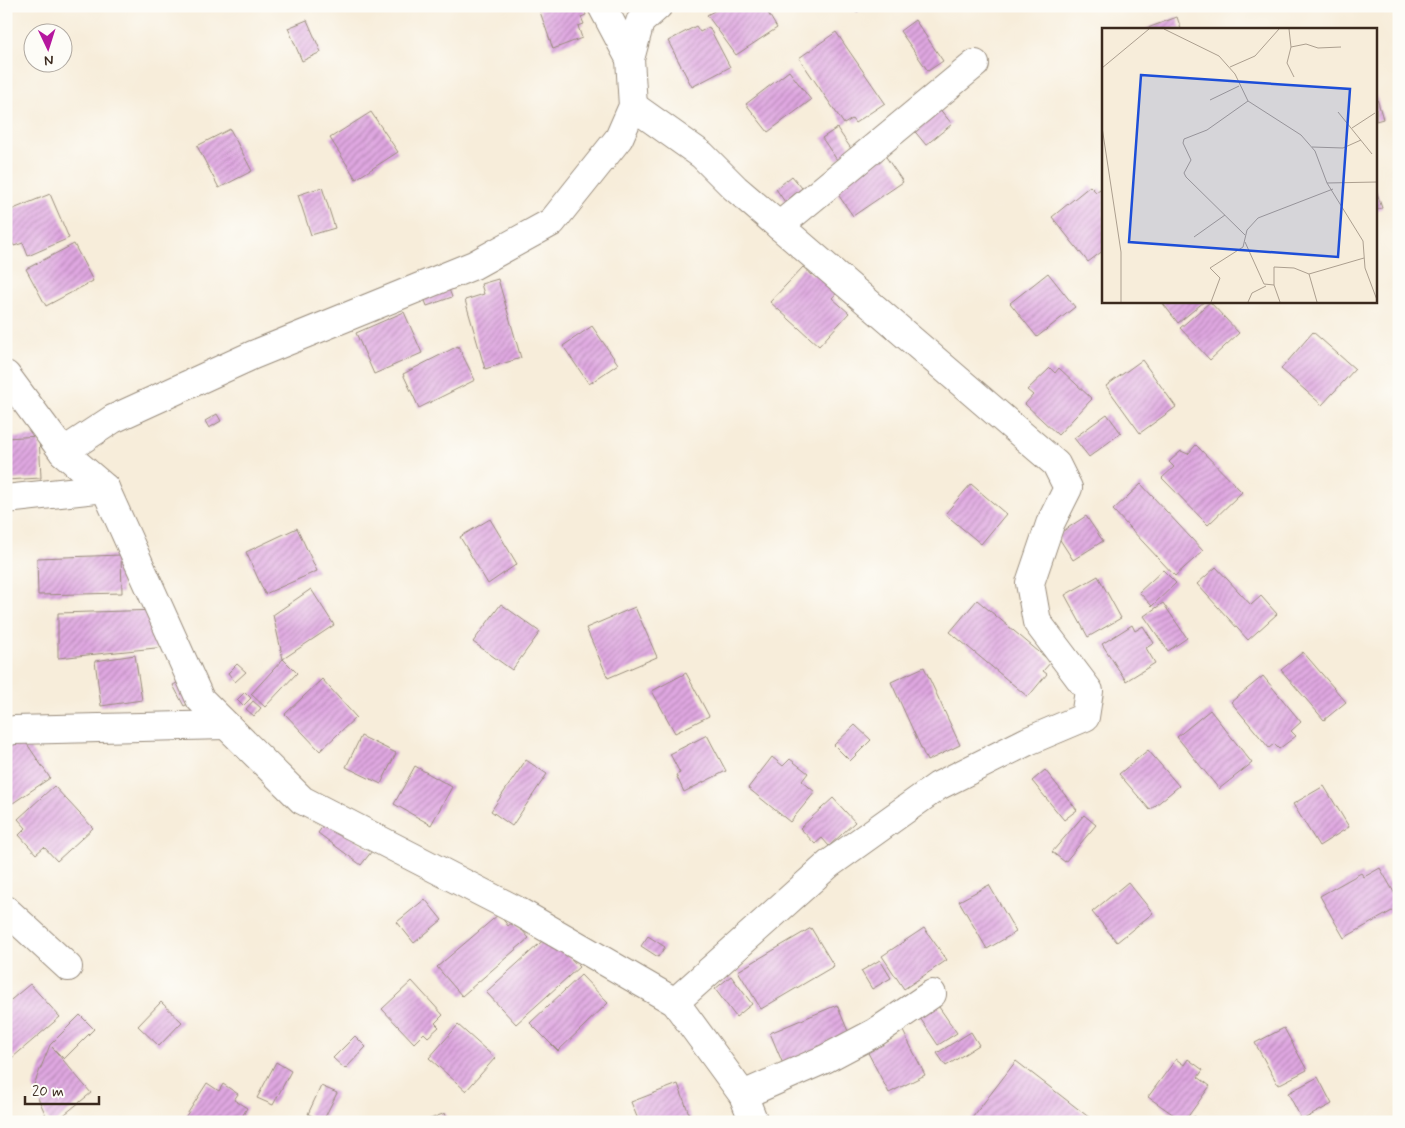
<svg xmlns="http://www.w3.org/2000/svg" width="1405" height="1128" font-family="Mynerve,sans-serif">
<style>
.building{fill:url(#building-hatch)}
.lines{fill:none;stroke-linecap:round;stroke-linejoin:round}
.street-casing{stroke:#998c7c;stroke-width:30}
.street{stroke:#fff;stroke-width:28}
.inset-road{fill:none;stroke:#ac9f8f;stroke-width:1}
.view{fill:#1d4ed8;fill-opacity:0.15;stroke:#1d4ed8;stroke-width:2.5}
.inset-edge{fill:none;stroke:#3b2a1e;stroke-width:2.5}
</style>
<defs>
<pattern id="building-hatch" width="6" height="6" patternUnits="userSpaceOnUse" patternTransform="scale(1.25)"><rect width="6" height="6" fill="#dfa7e1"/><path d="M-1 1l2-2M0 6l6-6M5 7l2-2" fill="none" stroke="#b688b6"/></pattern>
</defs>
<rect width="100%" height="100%" fill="#fdfcf7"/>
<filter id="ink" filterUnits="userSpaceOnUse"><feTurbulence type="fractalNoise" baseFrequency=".02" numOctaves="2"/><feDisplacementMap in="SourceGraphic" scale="10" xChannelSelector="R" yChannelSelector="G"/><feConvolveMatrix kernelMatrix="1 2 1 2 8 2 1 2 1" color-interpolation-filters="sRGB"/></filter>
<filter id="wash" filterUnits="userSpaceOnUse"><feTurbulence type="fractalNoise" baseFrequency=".0096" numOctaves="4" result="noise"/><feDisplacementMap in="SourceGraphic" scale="20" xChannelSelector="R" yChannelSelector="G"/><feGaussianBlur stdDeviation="1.12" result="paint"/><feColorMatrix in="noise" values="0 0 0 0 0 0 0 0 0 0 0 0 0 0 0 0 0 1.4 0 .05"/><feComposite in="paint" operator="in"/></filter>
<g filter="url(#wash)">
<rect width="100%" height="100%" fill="#f7edda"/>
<g id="blocks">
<g class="building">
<polygon points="538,6 583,6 586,15 581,17 584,24 578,26 582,38 553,49"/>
<polygon points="723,6 764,6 777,28 736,55 707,15"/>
<polygon points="853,6 866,6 857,12"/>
<polygon points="1177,17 1181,29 1145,29"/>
<polygon points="307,20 321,52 302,61 288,28"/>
<polygon points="915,20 943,61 928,71 900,31"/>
<polygon points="696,26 700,32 709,27 730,67 692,87 668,41"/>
<polygon points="836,32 885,103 855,123 852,119 844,124 799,58"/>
<polygon points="789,71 811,100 768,132 746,104"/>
<polygon points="1376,95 1383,119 1376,121"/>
<polygon points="938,107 952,124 926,145 912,128"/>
<polygon points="371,112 398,152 356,179 330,138"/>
<polygon points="837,128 852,150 837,160 822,138"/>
<polygon points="230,129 252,171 219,188 197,146"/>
<polygon points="882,151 903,182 853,216 832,186"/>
<polygon points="792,176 802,188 785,202 776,189"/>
<polygon points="1090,186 1096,192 1100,189 1104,194 1104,250 1088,262 1052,217"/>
<polygon points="322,187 335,228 311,235 298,195"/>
<polygon points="1376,190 1382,208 1376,210"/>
<polygon points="50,194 69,238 28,256 23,243 14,246 6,229 6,212"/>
<polygon points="74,244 93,281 46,306 26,269"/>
<polygon points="803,267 812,275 819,268 841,288 832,298 849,313 819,346 770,302"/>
<polygon points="1048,273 1075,307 1037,337 1010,303"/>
<polygon points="445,279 452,297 427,306 420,288"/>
<polygon points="498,279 521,358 485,369 465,300 484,294 481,284"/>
<polygon points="1161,301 1205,301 1178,323"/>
<polygon points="1210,302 1239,333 1210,360 1180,328"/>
<polygon points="404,312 422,353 374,374 356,333"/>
<polygon points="592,326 618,364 589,384 563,346"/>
<polygon points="1313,332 1355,369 1322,405 1281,369"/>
<polygon points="458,346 475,380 419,408 403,374"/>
<polygon points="1142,360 1176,407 1140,433 1106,386"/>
<polygon points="1050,368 1055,373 1059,368 1092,399 1058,435 1025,404 1033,395 1027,390"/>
<polygon points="217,414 221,421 209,428 205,421"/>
<polygon points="1107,414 1121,433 1089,457 1074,438"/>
<polygon points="39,436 41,478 6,480 6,438"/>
<polygon points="1196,445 1242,492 1208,525 1162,478 1174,467 1169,462 1181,451 1188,454"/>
<polygon points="971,484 1006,514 981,544 945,514"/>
<polygon points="1141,484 1203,551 1175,576 1113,510"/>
<polygon points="1086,516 1103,541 1073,560 1057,535"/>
<polygon points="490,519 517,564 488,584 460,537"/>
<polygon points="297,528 317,571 265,594 246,552"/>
<polygon points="121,555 122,593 38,595 37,558"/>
<polygon points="1216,567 1251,605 1261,596 1277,614 1248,640 1197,584"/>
<polygon points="1163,570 1176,583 1152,606 1139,592"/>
<polygon points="1098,576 1121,618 1088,637 1065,595"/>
<polygon points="311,589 334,625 283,659 273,615"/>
<polygon points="977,600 1051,662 1043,671 1047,674 1028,697 950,632"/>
<polygon points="1163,603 1187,638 1168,651 1144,616"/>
<polygon points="501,604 540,632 512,670 473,642"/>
<polygon points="635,607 657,657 608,678 586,628"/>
<polygon points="159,610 175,646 58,658 58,613"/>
<polygon points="1132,625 1135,631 1143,626 1154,643 1146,648 1155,663 1126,681 1102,644"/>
<polygon points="1303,652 1346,702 1324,720 1281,670"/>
<polygon points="135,655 142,700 101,706 95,661"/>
<polygon points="283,659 297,673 265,707 251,694"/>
<polygon points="237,664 246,672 235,682 228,673"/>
<polygon points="924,667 960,745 927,761 891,682"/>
<polygon points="686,673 709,716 675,733 652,691"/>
<polygon points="1263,676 1301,722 1291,731 1296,736 1279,749 1274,744 1269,748 1231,702"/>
<polygon points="187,678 198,699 184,706 173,685"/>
<polygon points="322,679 356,717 320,751 285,714"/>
<polygon points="245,692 251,698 243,706 237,700"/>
<polygon points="253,701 261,708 254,716 246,709"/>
<polygon points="1210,710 1252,763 1219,789 1177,737"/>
<polygon points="855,725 871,740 850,761 834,745"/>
<polygon points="21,735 50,778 13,803 6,792 6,745"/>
<polygon points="707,735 726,771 684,792 676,775 680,773 670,754"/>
<polygon points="361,736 396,753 381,784 346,767"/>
<polygon points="1148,750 1179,786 1150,810 1119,774"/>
<polygon points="772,757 783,766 790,759 808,773 802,781 815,792 790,822 748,788"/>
<polygon points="526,760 547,774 512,826 491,811"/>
<polygon points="415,766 452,787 431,825 394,804"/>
<polygon points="1045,770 1077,810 1064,820 1032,781"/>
<polygon points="54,786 93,828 57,861 44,847 36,854 19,835 26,828 18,819"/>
<polygon points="1324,786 1349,827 1319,846 1293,804"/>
<polygon points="833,798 855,822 829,846 822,838 815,844 800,828"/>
<polygon points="1084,815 1096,825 1065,862 1052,852"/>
<polygon points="328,819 372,851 361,865 318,833"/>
<polygon points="1380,868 1399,901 1399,907 1344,938 1320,896 1361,873 1364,877"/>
<polygon points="1128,882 1153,913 1117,942 1092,912"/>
<polygon points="989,885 1016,932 987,949 959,901"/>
<polygon points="425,899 442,920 414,943 397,922"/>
<polygon points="499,914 508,926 514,921 529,938 462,996 437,967"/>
<polygon points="811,928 834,966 761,1009 738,971"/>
<polygon points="924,928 947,960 904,989 882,956"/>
<polygon points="549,935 579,967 516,1024 486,992"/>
<polygon points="648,936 665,947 658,957 641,946"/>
<polygon points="880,960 891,978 872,989 861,971"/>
<polygon points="581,975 608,1003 558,1051 530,1023"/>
<polygon points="731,976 752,1004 736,1017 715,989"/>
<polygon points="412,981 443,1015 435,1023 439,1027 428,1037 424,1033 414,1043 382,1009"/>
<polygon points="30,984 60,1017 6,1063 6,1004"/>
<polygon points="932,997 957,1033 938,1045 914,1009"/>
<polygon points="161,1002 182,1022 159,1046 138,1026"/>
<polygon points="837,1005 850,1036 783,1064 770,1033"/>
<polygon points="80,1015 94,1029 64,1059 52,1047 91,1093 55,1122 49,1122 33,1087 50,1045"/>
<polygon points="458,1025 495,1058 466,1091 429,1058"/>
<polygon points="1284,1028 1307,1070 1278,1085 1255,1043"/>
<polygon points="903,1031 925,1075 889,1093 866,1049"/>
<polygon points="971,1032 979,1045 946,1066 937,1053"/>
<polygon points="355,1036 366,1047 345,1069 333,1058"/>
<polygon points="1176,1059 1184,1065 1188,1059 1203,1070 1198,1077 1210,1086 1184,1122 1148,1097"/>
<polygon points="1016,1061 1095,1122 969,1122"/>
<polygon points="276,1062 291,1071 273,1105 257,1098"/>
<polygon points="1318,1077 1332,1104 1302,1120 1288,1093"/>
<polygon points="207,1083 219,1091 223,1084 238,1094 234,1100 247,1108 239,1122 189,1122 184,1119"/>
<polygon points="678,1084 692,1122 639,1122 631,1102"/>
<polygon points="321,1086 337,1093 323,1121 308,1114"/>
<polygon points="445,1113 448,1122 423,1122"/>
<polygon points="1194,1116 1203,1122 1189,1122"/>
</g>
</g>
</g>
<g filter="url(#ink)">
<use href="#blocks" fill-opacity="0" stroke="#998c7c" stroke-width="1"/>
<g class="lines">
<defs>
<g id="street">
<polyline points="602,6 630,59"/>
<polyline points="633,106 702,155 735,188 1056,464 1068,488 1050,524 1030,583 1037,622 1089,691 1085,717 1028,741 938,786 829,864 675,1002"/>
<polyline points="779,226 975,64"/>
<polyline points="6,375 63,452 105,488 200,699 302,800 516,910 675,1002 743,1095 754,1122"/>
<polyline points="63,452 113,419 253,355 474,265 552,222 619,138 633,106 630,59 640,22 658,6"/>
<polyline points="6,499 105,488"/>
<polyline points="6,732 14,730 226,725"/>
<polyline points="6,910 68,967"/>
<polyline points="743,1095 825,1059 876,1032 932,994"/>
</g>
</defs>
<use href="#street" class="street-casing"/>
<use href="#street" class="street"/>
</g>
</g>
<g transform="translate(1102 28)">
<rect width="275" height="275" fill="#f7edda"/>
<path class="inset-road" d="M 62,1 L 117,28 L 133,46 L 146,73 L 199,107 L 213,123 L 225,155 L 261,213 L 263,240 L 275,272M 187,1 L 189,19 L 185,35 L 192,49M 189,19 L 204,16 L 216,20 L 239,19M 128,39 L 153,28 L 177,1M 0,40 L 47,1M 108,72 L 137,58M 236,84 L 270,126M 0,99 L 19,224 L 19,274M 250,100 L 273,85M 210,119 L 241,120 L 259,112M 225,155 L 275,154M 143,207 L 84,149 L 82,145 L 89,132 L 81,115 L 82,111 L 105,102 L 146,73M 92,209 L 123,187M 143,214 L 162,256 L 172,257M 109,274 L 118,250 L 108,240 L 141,219 L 145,202 L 156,190 L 231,161M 146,274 L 150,265 L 164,258M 178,274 L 172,257 L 172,239 L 192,240 L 207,246M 215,274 L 207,246 L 262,230"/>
<path class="view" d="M 39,47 L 248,61 L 236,229 L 27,214 Z"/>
<rect width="275" height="275" class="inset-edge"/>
</g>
<rect width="1405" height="1128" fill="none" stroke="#fdfcf7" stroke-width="25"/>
<g transform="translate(48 48) rotate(176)"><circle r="24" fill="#fdfcf7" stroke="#afa8a0"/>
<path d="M0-4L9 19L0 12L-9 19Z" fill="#b5179e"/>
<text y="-8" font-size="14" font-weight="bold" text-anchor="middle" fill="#3b2a1e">N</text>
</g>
<path d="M25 1096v8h74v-8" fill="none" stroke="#3b2a1e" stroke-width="2.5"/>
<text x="32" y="1096" font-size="15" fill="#3b2a1e" stroke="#fdfcf7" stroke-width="4" paint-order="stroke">20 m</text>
</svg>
